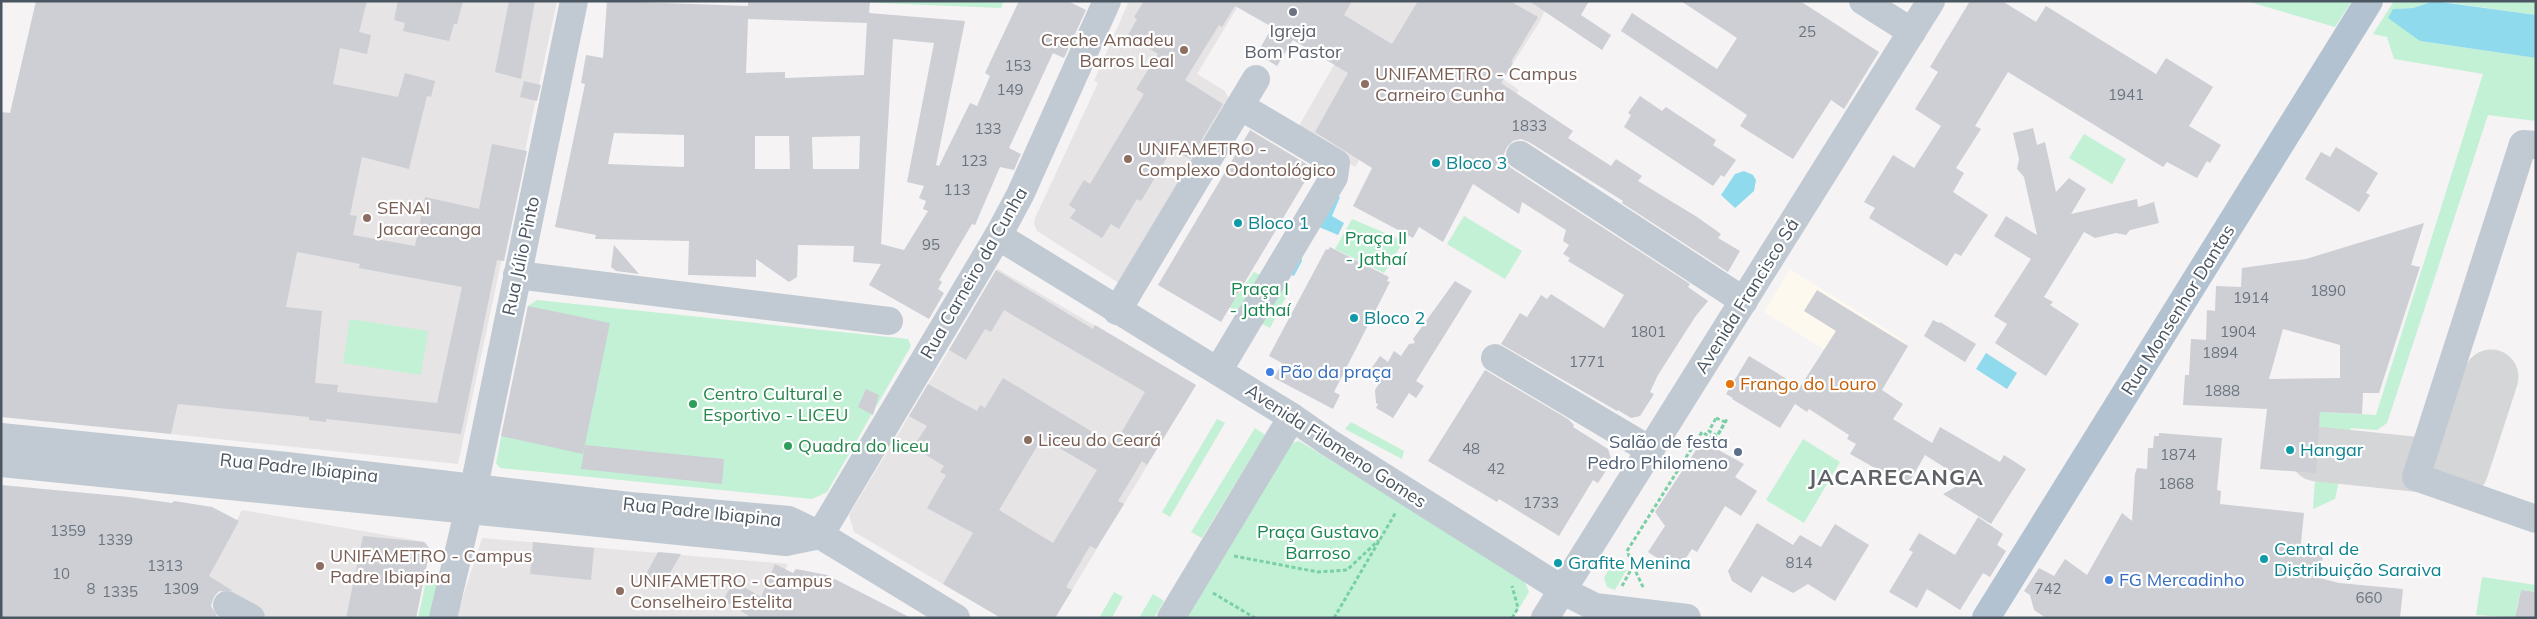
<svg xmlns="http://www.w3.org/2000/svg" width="2537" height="619" font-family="Mulish,sans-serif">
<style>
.commercial{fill:#fdf9ef}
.education{fill:#e6e4e5}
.green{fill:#c3f1d5}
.water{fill:#90daee}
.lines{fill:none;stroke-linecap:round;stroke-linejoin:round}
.taxiway{stroke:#d5d6d8;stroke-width:55}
.building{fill:#cdcfd5;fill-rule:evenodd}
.path{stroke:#7ad0a6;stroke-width:3;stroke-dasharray:4 2.5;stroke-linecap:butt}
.minor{stroke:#c1cad2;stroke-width:28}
.major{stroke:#b3c2d1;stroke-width:28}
.worship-dot{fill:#6b7280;stroke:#fff;stroke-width:2}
.education-dot{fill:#8d6e63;stroke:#fff;stroke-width:2}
.culture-dot{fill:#0f9aa8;stroke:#fff;stroke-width:2}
.shop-dot{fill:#3f7fe0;stroke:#fff;stroke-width:2}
.food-dot{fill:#e8710a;stroke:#fff;stroke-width:2}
.leisure-dot{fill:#2e9e5b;stroke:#fff;stroke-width:2}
.service-dot{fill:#5c6f8a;stroke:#fff;stroke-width:2}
.labels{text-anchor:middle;stroke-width:4.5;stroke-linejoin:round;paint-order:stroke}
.number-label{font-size:15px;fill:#6b747e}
.worship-label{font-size:18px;fill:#5b616d;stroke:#fff}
.education-label{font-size:18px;fill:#785e54;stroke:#fff;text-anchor:start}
.culture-label{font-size:18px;fill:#0d838f;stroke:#fff;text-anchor:start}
.park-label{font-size:18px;fill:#17864f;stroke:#fff}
.street-label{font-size:18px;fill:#4a5661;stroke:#fff}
.shop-label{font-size:18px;fill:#366cbe;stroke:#fff;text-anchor:start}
.food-label{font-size:18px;fill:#c56008;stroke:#fff;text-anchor:start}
.leisure-label{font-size:18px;fill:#27864d;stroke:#fff;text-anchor:start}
.service-label{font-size:18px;fill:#4e5e75;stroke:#fff;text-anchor:end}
.district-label{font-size:22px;font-weight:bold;letter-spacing:1px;fill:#5f6368;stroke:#fff}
</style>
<rect width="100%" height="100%" fill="#f5f3f3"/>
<polygon class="commercial" points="1790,269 1906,342 1880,384 1764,312"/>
<g class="education">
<polygon points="274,1 557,1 458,464 171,434"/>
<polygon points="1129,1 1241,1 1197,74 1225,91 1229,100 1119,283 1037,231 1034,224 1035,218 1098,83 1094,81"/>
<polygon points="1314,1 1549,1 1539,23 1503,79 1519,90 1499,121 1413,75 1355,167 1296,131 1353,32"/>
<polygon points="998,269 1196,385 1055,618 1001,618 854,532 849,515"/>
<polygon points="242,510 425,542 430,549 416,618 267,618 204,583"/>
<polygon points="482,538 788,564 763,618 456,618"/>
</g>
<g class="green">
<polygon points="829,1 1004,1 1001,8"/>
<polygon points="2246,1 2352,1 2335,27"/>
<polygon points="2394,1 2434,1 2413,8 2393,9 2420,41 2536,58 2536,121 2488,115 2387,423 2377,430 2351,428 2347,449 2317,446 2320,412 2376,415 2483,74 2394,59 2387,37 2373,34"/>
<polygon points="2439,1 2536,1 2536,15"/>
<polygon points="2084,134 2126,159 2112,184 2069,158"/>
<polygon points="1464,216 1522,251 1505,279 1447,244"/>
<polygon points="1352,219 1404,241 1384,273 1335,249"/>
<polygon points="1254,272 1290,289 1270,328 1229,307"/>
<polygon points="537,300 908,339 911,346 827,492 812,499 500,468 496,463 528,306"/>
<polygon points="350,319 428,331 421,375 343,363"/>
<polygon points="1217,419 1225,423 1170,517 1162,512"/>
<polygon points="1351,422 1404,451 1402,459 1345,429"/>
<polygon points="1255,428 1265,435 1202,538 1191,532"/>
<polygon points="1803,439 1840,462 1804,523 1766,500"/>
<polygon points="1299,441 1523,578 1529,592 1513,618 1184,618 1288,444"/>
<polygon points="2316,465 2342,467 2335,499 2313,509"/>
<polygon points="1610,567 1627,569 1615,590 1607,587 1604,578"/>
<polygon points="428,572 441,575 430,618 418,618"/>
<polygon points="2482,577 2536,585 2536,592 2521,590 2516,610 2524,618 2476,615"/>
<polygon points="1114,592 1123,597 1112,618 1099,618"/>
<polygon points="1153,594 1164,601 1154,618 1139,618"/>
</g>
<g class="water">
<polygon points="2434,1 2536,15 2536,58 2420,41 2388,18 2393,9 2413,8"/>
<polygon points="1744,171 1753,175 1756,180 1754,191 1735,208 1721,195 1735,174"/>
<polygon points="1317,185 1340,197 1332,216 1344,223 1338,235 1319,227 1301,252 1302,261 1294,276 1272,266"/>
<polygon points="1986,353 2017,373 2007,389 1976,369"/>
</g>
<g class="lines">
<polyline class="taxiway" points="2317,454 2461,469 2491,377"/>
</g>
<g class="building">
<path d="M 36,1 L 367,1 L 359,32 L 371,35 L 367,54 L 340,48 L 333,84 L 398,97 L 405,73 L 435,81 L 431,97 L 427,96 L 409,169 L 362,157 L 350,215 L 357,216 L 353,235 L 415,246 L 425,197 L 479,209 L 492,144 L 527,151 L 504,261 L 497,260 L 461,434 L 326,419 L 326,422 L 309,420 L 309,417 L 178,404 L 171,434 L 1,417 L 1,112 L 10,113 ZM 297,252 L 360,264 L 359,268 L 462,287 L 437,403 L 337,392 L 338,385 L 315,383 L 322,311 L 286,307 Z"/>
<polygon points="398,1 463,1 457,24 454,24 449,41 403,31 405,23 394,20"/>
<polygon points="509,1 535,1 521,79 495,72"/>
<path d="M 607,1 L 748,6 L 748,1 L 870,2 L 869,13 L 965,21 L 936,165 L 939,166 L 970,103 L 977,106 L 990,76 L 985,73 L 1019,1 L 1068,1 L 1086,10 L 1064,58 L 1053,53 L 1009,148 L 1021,154 L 1020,156 L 1014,170 L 1000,167 L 975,225 L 972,224 L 939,280 L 942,282 L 938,289 L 944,293 L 929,319 L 869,285 L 881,264 L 853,262 L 854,246 L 798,245 L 797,277 L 789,282 L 756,259 L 756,277 L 688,275 L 689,241 L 595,239 L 596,235 L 555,227 L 585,84 L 581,83 L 586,55 L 603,58 ZM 748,19 L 867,23 L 864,75 L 785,78 L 785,72 L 746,73 ZM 893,39 L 934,43 L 907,182 L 924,186 L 919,198 L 926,201 L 923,209 L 928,211 L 904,250 L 881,244 ZM 614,133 L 684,135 L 684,167 L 608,164 ZM 755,136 L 789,136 L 790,169 L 755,169 ZM 860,136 L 859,169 L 813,169 L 812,137 Z"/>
<polygon points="1144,1 1352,1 1344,15 1392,44 1418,1 1510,1 1538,17 1511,62 1513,63 1501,83 1573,131 1568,138 1611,166 1616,159 1642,176 1638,181 1697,217 1721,234 1718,238 1740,251 1728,272 1622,203 1623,201 1529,142 1521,139 1513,141 1507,147 1504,154 1506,162 1511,168 1690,284 1688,287 1708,301 1695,317 1658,375 1650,392 1654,394 1640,416 1631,418 1618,410 1617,411 1501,344 1520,313 1527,317 1541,295 1547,299 1551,294 1604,328 1624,295 1568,261 1570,258 1563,254 1569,245 1563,241 1566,230 1522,202 1519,214 1473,184 1443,242 1419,227 1413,238 1353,206 1372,168 1315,132 1348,73 1293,40 1277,66 1257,54 1272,27 1235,6 1222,27 1219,25 1185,80 1223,104 1190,159 1172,149 1141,201 1137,199 1119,229 1111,224 1102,238 1070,218 1076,210 1069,205 1084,180 1090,184 1144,94 1136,89 1158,54 1128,35 1137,19 1134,17"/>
<polygon points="1529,1 1589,1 1581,15 1611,35 1602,50"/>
<polygon points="1681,1 1800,1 1879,52 1844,109 1831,100 1793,159 1740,126 1747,115 1621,31 1632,13 1717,69 1737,38"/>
<polygon points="1970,1 2002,1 2036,22 2046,6 2156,74 2166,58 2213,87 2189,126 2221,145 2210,163 2207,161 2197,178 2167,162 2163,167 2008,72 1975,126 1981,129 1956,168 1964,173 1953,192 1988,215 1961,256 1955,253 1947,266 1869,218 1875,208 1864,202 1893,155 1914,168 1941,126 1915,109 1938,72 1930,67"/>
<polygon points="524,81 541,85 537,101 520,97"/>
<polygon points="1640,96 1662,111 1666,107 1716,140 1713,145 1736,160 1724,177 1721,175 1713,186 1624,127 1631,115 1628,113"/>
<polygon points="2033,128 2037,145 2045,142 2056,192 2069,178 2086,189 2071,214 2137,199 2138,207 2154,202 2159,223 2130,230 2126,235 2116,233 2095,238 2084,232 2044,297 2053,302 2050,305 2079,324 2046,376 1995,343 2007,324 1994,316 2031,259 1994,236 2006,216 2037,235 2024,177 2017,169 2019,159 2013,133"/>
<polygon points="1250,130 1313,168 1221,322 1158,285"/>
<polygon points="2336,147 2378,173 2366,193 2370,195 2359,212 2305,179 2321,152 2330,157"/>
<path d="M 2424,223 L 2411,265 L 2420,267 L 2379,393 L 2363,393 L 2362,414 L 2320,412 L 2316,473 L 2260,469 L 2267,409 L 2183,405 L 2185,375 L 2189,375 L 2191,339 L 2206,340 L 2207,310 L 2215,311 L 2216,286 L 2241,287 L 2242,268 L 2306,259 ZM 2283,329 L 2340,345 L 2340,378 L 2269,379 Z"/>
<polygon points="614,245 639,274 616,271 611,267"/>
<polygon points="1330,247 1389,277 1387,281 1390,282 1334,392 1340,395 1333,409 1274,378 1282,363 1269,356 1326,249 1328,250"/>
<path d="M 996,270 L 1093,329 L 1095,325 L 1196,385 L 1147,465 L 1142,461 L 1118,501 L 1124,504 L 1096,549 L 1090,546 L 1066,587 L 1072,590 L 1055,618 L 1001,618 L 943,584 L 973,533 L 927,508 L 946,475 L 940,472 L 944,466 L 913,447 L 927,426 L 909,416 L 928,384 L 977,411 L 980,405 L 985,408 L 1003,378 L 1114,445 L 1145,392 L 1004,310 L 991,332 L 985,329 L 966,360 L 949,350 ZM 1042,438 L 1097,470 L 1053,543 L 999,510 Z"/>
<polygon points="1455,281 1472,291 1416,381 1424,386 1416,398 1409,393 1393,418 1376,408 1378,404 1376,403 1375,390 1383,377 1371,369 1380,356 1388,362 1394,351 1401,356 1409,344 1415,343 1413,339"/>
<polygon points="1817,290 1908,346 1882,390 1903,404 1893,419 1932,443 1940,427 2000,462 2004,455 2026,469 1991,524 1943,494 1966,481 1925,455 1907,486 1850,454 1856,444 1847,439 1849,435 1809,409 1807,412 1795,404 1780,428 1732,399 1733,398 1726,394 1749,356 1800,387 1836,331 1804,311"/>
<polygon points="528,306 610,323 583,454 501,436"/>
<polygon points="1933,320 1939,323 1940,322 1976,344 1965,362 1924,336"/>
<polygon points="1485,370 1568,419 1574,425 1573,427 1608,449 1611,458 1609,466 1598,483 1593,480 1559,536 1499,499 1497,502 1428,461"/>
<polygon points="866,389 879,395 873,415 858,407"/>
<polygon points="2159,433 2222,438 2217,490 2221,491 2220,504 2304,513 2300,552 2323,554 2320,578 2339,583 2403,589 2400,618 2046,618 2034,610 2030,595 2024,591 2039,568 2054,576 2065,559 2087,575 2122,513 2132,521 2135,474 2137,468 2147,469 2148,448 2153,448 2154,436 2159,436"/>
<polygon points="1702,441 1744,464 1735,477 1757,491 1741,516 1725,506 1697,552 1692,549 1677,571 1648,552 1665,526 1655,512"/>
<polygon points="585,445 724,459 722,484 581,469"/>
<polygon points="1,485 129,497 172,503 174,501 212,507 239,521 209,576 233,591 219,591 214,597 211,606 218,618 1,618"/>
<polygon points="1978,517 2003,534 1997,545 2006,551 1990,577 1983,573 1960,610 1927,589 1917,608 1889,592 1913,552 1909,550 1919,533 1955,555"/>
<polygon points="1757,523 1793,545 1800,535 1821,547 1835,524 1869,545 1835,601 1808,584 1793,593 1762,576 1751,593 1732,581 1728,571"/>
<polygon points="363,536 424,542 430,549 416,618 346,618"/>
<polygon points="533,542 594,548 591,580 530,574"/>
<polygon points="658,552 681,554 663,585 645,576"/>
<polygon points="775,564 793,573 796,569 827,575 911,618 752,618 723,600 734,581 761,597"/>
<polygon points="2521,590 2536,592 2536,618 2515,618"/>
</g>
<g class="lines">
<g class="path">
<polygon points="1716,418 1725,422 1717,436 1709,431"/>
<polyline points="1234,556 1318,572 1347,570 1379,540"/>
<polyline points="1633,566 1644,589"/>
<polyline points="1622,586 1633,566 1627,551 1702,432 1715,440 1727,419"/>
<polyline points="1213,593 1255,618"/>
<polyline points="1334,618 1396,512"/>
<polyline points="1512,618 1518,608 1512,586"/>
</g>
<g class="minor">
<polyline points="1863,1 1912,32"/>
<polyline points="2536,145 2523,144 2416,477 2536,519"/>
<polyline points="1520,155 1744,301"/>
<polyline points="998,236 1292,417 1328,442 1571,595 1595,607 1687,618"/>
<polyline points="517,275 889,321"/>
<polyline points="1117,311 1256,79"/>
<polyline points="1495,358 1650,450"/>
<polyline points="1218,371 1334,177 1336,163 1240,106"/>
<polyline points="1,437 287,466 630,506 789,520 820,535 956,618"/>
<polyline points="1,463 786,542 820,535"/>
<polyline points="820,535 998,236 1020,195 1107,1"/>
<polyline points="227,605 251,618"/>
<polyline points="443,618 474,487 574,1"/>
<polyline points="1171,618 1292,417"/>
<polyline points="1545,618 1931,1"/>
</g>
<polyline class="major" points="1986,618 2369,1"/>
</g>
<circle class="worship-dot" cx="1293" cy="12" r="5"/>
<g class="education-dot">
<circle cx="1184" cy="50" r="5"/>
<circle cx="1365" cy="84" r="5"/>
<circle cx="1128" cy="159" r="5"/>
<circle cx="367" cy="218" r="5"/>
<circle cx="1028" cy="440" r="5"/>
<circle cx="320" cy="566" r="5"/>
<circle cx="620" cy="591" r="5"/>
</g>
<g class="culture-dot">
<circle cx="1436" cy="163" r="5"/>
<circle cx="1238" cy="223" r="5"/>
<circle cx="1354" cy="318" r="5"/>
<circle cx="2290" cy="450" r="5"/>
<circle cx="2264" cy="559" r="5"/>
<circle cx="1558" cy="563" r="5"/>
</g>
<g class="shop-dot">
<circle cx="1270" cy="372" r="5"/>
<circle cx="2109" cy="580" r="5"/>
</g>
<circle class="food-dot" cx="1730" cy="384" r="5"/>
<g class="leisure-dot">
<circle cx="693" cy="404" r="5"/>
<circle cx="788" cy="446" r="5"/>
</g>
<circle class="service-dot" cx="1738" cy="452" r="5"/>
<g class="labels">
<g class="number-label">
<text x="1807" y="37">25</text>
<text x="1018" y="71">153</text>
<text x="1010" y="95">149</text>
<text x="2126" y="100">1941</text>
<text x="1529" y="131">1833</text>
<text x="988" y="134">133</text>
<text x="974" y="166">123</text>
<text x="957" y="195">113</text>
<text x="931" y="250">95</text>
<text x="2328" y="296">1890</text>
<text x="2251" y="303">1914</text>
<text x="1648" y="337">1801</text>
<text x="2238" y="337">1904</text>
<text x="2220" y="358">1894</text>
<text x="1587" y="367">1771</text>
<text x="2222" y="396">1888</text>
<text x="1471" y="454">48</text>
<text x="2178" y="460">1874</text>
<text x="1496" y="474">42</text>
<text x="2176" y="489">1868</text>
<text x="1541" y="508">1733</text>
<text x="68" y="536">1359</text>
<text x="115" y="545">1339</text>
<text x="1799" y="568">814</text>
<text x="165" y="571">1313</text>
<text x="61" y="579">10</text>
<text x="91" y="594">8</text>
<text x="181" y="594">1309</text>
<text x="2048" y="594">742</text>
<text x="120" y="597">1335</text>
<text x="2369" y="603">660</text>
</g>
<g class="worship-label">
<text x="1293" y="37">Igreja<tspan x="1293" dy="21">Bom Pastor</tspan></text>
</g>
<g class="education-label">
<text x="1174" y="46" text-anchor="end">Creche Amadeu<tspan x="1174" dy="21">Barros Leal</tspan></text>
<text x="1375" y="80">UNIFAMETRO - Campus<tspan x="1375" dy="21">Carneiro Cunha</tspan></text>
<text x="1138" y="155">UNIFAMETRO -<tspan x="1138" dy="21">Complexo Odontológico</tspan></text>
<text x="377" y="214">SENAI<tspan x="377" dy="21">Jacarecanga</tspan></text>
<text x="1038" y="446">Liceu do Ceará</text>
<text x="330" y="562">UNIFAMETRO - Campus<tspan x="330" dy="21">Padre Ibiapina</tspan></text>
<text x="630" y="587">UNIFAMETRO - Campus<tspan x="630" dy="21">Conselheiro Estelita</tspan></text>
</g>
<g class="culture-label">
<text x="1446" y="169">Bloco 3</text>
<text x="1248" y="229">Bloco 1</text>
<text x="1364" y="324">Bloco 2</text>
<text x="2300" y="456">Hangar</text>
<text x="2274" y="555">Central de<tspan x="2274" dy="21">Distribuição Saraiva</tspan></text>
<text x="1568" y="569">Grafite Menina</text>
</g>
<g class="park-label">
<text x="1376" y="244">Praça II<tspan x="1376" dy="21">- Jathaí</tspan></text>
<text x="1260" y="295">Praça I<tspan x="1260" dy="21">- Jathaí</tspan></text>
<text x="1318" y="538">Praça Gustavo<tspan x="1318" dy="21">Barroso</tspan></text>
</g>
<g class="street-label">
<text transform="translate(521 256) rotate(-78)" y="6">Rua Júlio Pinto</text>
<text transform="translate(974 273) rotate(-60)" y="6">Rua Carneiro da Cunha</text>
<text transform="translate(1747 296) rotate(-58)" y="6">Avenida Francisco Sá</text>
<text transform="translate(2178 310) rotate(-58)" y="6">Rua Monsenhor Dantas</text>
<text transform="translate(1336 446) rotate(33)" y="6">Avenida Filomeno Gomes</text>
<text transform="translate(299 468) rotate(6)" y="6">Rua Padre Ibiapina</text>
<text transform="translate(702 512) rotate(6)" y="6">Rua Padre Ibiapina</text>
</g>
<g class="shop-label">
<text x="1280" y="378">Pão da praça</text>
<text x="2119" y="586">FG Mercadinho</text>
</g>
<g class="food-label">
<text x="1740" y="390">Frango do Louro</text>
</g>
<g class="leisure-label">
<text x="703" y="400">Centro Cultural e<tspan x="703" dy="21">Esportivo - LICEU</tspan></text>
<text x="798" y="452">Quadra do liceu</text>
</g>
<g class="service-label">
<text x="1728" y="448">Salão de festa<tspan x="1728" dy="21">Pedro Philomeno</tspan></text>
</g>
<g class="district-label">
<text x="1896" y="485">JACARECANGA</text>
</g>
</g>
<rect width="2537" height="619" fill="none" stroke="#4a5661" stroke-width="5"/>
</svg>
